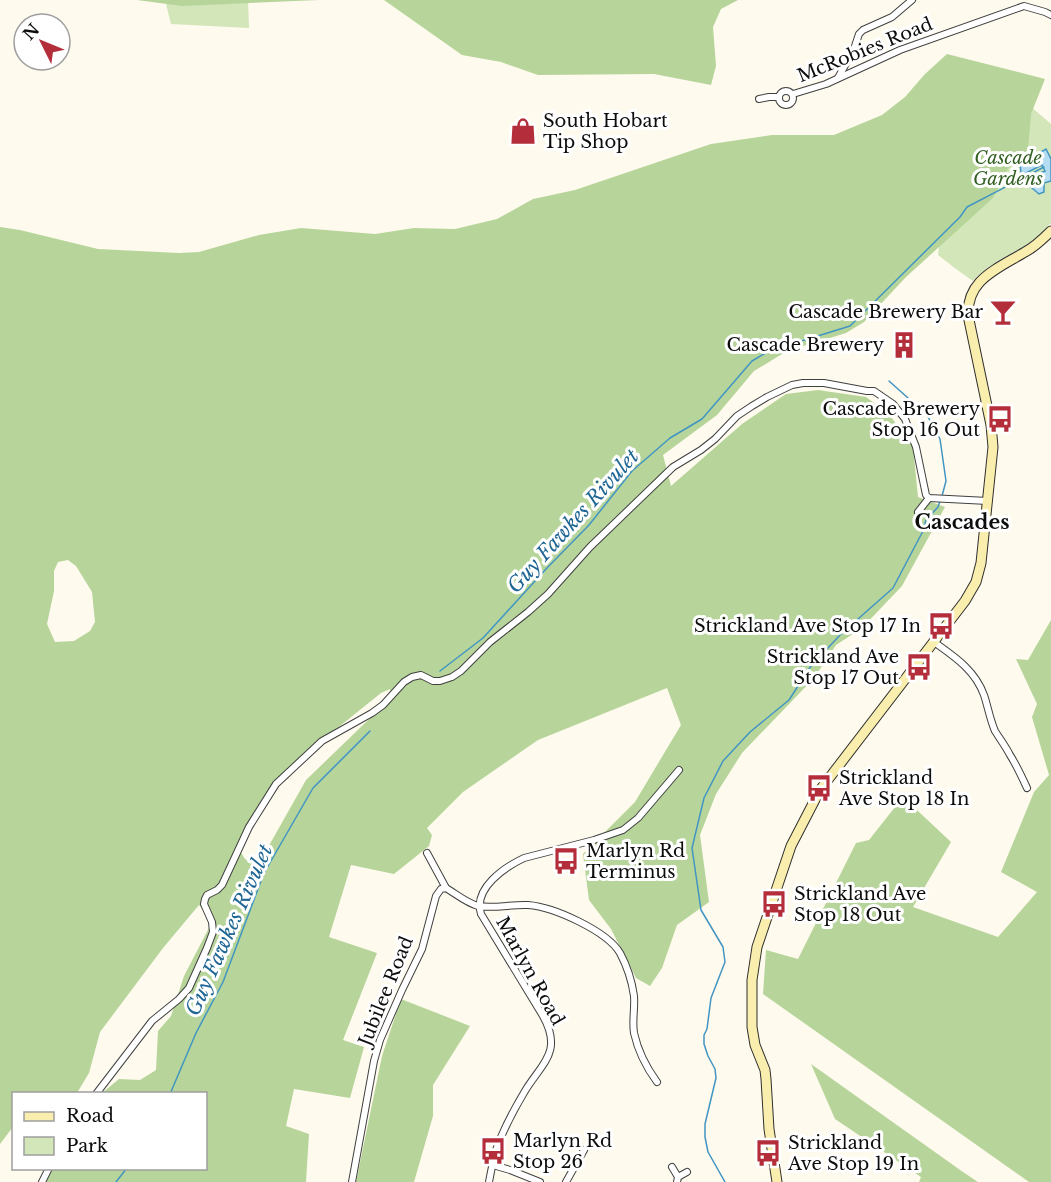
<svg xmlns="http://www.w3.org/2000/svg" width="1051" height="1182" font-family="'Libre Baskerville',serif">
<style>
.green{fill:#d2e6b9}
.forest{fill:#b7d59a;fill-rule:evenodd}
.water{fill:#b5ddf2;stroke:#4295c3;stroke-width:1.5}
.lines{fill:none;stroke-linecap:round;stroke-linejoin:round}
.stream{stroke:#4295c3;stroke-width:1.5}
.street-casing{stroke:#404040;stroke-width:8}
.secondary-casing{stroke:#2f2f2f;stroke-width:11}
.street{stroke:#fff;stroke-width:6}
.secondary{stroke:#f9eead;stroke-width:9}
.labels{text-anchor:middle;stroke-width:6;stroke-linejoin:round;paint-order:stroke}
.street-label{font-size:18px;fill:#0d0d0d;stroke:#fff}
.poi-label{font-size:18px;fill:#0d0d0d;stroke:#fff;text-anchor:start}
.park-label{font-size:18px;font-style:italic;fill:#315f22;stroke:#fff}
.water-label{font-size:20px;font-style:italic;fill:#1f6695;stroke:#fff}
.neighbourhood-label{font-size:20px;font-weight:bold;fill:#0d0d0d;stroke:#fff}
</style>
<rect width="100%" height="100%" fill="#fefaed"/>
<g class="green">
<polygon points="165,0 248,0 249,28 171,24"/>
<path d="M 1022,99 L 1051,124 L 1051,223 C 1043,231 1035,240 1025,246 C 1006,257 988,264 973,281 L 956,269 L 938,255 L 939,245 Z"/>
</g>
<g class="forest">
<polygon points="137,0 319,0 182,6"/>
<polygon points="384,0 738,0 721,9 713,27 716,66 711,85 654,74 538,75 501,62 462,55"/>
<path d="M 947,54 L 1045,79 L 1031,114 L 1028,151 L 1008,169 L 993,198 L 906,277 L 864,322 L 846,333 L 787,351 L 754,371 L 717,415 L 663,455 L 671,486 L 742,424 L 786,394 L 818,390 L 866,397 L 889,414 L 913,447 L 918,497 L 945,507 L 902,586 L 862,628 L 836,645 L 814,678 L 742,753 L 716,794 L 700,835 L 709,902 L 677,925 L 662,968 L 650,986 L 636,978 L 611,929 L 589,900 L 583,854 L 635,802 L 681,725 L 667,688 L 538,740 L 463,792 L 427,828 L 432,835 L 429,846 L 394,874 L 351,865 L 329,937 L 377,953 L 343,1040 L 364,1047 L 350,1098 L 294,1089 L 286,1126 L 309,1134 L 306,1182 L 44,1182 L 51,1169 L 206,1168 L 206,1094 L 102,1093 L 119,1079 L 140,1080 L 156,1070 L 158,1031 L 171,1016 L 184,976 L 212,922 L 199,905 L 163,948 L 100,1032 L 89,1073 L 77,1093 L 14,1094 L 13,1127 L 0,1144 L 0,227 L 20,230 L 98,249 L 179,253 L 199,252 L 259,235 L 301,228 L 375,234 L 414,228 L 455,229 L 497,219 L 533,199 L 575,190 L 711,144 L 772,135 L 834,135 L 882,115 L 905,97 L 925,74 ZM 68,560 L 76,566 L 92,592 L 95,622 L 90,631 L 74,641 L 55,642 L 47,624 L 54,591 L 54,571 L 58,562 ZM 390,689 L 391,698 L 306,780 L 262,858 L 254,863 L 245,859 L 240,851 L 244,831 L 294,763 L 381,693 Z"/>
<polygon points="1051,620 1051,1182 1029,1182 763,994 766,950 798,959 856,843 869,840 903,797 951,842 913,907 998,937 1037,892 1001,872 1034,792 1049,775 1032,717 1037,704 1016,659 1028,660"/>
<polygon points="401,999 470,1026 433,1085 433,1116 414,1182 356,1182 382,1056"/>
<polygon points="811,1064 963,1172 978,1182 919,1182 921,1177 835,1119"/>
</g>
<polygon class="water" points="1046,149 1051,159 1051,181 1044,183 1044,192 1039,194 1026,183 1026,179 1045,171 1042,165 1024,174 1021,173 1020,164"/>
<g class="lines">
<g class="stream">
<polyline points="889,381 927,415 940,439 946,481 942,496"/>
<polyline points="440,671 483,638 546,569 589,525 632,471 670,438 702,419 752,361 769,351 850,326 960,217 967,207 1044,167"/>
<polyline points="170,1094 196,1033 223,982 264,873 313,788 370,731"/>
<polyline points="116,1182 127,1168"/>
<polyline points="725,1182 708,1152 705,1137 705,1124 716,1078 715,1069 708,1056 704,1044 704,1035 707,1029 711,998 725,962 723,947 701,910 692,848 704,798 723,761 750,732 789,700 811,666 841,634 893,588 923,531 926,520 938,507 940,501"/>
</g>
<defs>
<g id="street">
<polyline points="838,78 854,49 859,34 863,30 892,17 912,0"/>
<circle cx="786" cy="98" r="7"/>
<polyline points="793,94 826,84 900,50 1024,6 1045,12 1051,15"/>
<polyline points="759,99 769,97 779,97"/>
<polyline points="918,512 929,498"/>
<path d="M 934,642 C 955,657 975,670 984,695 C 988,707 990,720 995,731 C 1000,739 1006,747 1010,755 C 1017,766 1022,777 1027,788"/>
<path d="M 446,888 C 456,894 467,903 478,906 C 494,909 512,904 528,905 C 554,907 607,931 620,953 C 627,966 632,982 634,996 C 635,1009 632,1021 634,1033 C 638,1051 646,1067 657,1082"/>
<polyline points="96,1094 152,1021 179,999 189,988 207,948 213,932 212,922 204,904 205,899 207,895 217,890 222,885 249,827 276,784 322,741 372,713 383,705 404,682 412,677 421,675 433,681 440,681 452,677 461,671 490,642 528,612 548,594 590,547 673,467 701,450 715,439 737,416 752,406 767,397 792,385 803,383 824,383 867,391 874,391 893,404 905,419 916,447 926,495 929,498 988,501"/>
<polyline points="493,1165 510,1170 540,1182"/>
<polyline points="672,1167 678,1177 677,1182"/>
<polyline points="678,1177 687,1172"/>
<polyline points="42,1182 49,1168"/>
<polyline points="352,1182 374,1061 380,1040 402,990 422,949 436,896 441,889 446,888 427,853"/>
<path d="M 489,1182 C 492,1167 494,1151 501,1137 C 508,1121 516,1106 525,1091 C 542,1063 563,1052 543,1016 L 481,914 C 473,888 505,867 524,858 L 594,840 L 623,830 L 638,818 L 679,770"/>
<polyline points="566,1182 584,1150"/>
</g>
<path id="secondary" d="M 777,1182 L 769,1129 L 766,1079 L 765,1070 L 755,1045 L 752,1027 L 752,980 L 757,947 L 791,846 L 820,790 L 965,601 L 976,582 L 981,563 L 993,447 L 991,425 L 969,320 C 963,281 997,269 1025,252 C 1035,247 1043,239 1051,231"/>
</defs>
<use href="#street" class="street-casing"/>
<use href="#secondary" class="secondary-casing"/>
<use href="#street" class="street"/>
<use href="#secondary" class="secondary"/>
</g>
<defs>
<symbol id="shop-bare" viewBox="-9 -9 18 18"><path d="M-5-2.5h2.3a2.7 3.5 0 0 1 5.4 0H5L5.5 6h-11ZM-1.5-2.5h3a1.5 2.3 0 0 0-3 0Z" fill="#b32e3a" stroke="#fff" stroke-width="2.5" paint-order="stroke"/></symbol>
<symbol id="bar-bare" viewBox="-9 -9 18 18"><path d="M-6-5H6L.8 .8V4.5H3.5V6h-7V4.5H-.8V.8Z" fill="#b32e3a" stroke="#fff" stroke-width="2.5" paint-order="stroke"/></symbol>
<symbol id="building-bare" viewBox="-9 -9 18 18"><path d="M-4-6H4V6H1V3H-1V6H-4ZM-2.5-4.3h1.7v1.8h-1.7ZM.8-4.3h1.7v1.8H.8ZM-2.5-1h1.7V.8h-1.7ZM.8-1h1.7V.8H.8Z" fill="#b32e3a" stroke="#fff" stroke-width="2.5" paint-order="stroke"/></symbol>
<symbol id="bus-bare" viewBox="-9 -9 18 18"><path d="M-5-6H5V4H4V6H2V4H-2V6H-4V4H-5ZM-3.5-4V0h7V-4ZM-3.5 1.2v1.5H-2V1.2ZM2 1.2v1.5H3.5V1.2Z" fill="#b32e3a" stroke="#fff" stroke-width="2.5" paint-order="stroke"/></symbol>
</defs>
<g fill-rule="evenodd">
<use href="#shop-bare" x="504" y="112" width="38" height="38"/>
<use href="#bar-bare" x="984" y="293" width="38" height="38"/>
<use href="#building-bare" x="885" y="326" width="38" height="38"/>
<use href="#bus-bare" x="981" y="400" width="38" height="38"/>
<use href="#bus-bare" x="922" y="607" width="38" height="38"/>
<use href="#bus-bare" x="900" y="648" width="38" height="38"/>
<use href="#bus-bare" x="800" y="769" width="38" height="38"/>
<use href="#bus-bare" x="547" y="842" width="38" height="38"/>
<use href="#bus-bare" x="755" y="885" width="38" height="38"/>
<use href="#bus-bare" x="474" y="1132" width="38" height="38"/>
<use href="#bus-bare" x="749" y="1134" width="38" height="38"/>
</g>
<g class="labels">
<g class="street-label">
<text transform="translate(865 50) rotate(-22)" y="6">McRobies Road</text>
<text transform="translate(530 971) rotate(61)" y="6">Marlyn Road</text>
<text transform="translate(386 991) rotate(-68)" y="6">Jubilee Road</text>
</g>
<g class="poi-label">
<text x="543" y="127">South Hobart<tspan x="543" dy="21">Tip Shop</tspan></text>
<text x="983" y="318" text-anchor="end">Cascade Brewery Bar</text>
<text x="884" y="351" text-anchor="end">Cascade Brewery</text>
<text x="980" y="415" text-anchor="end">Cascade Brewery<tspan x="980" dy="21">Stop 16 Out</tspan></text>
<text x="921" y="632" text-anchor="end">Strickland Ave Stop 17 In</text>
<text x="899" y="663" text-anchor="end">Strickland Ave<tspan x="899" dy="21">Stop 17 Out</tspan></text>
<text x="839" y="784">Strickland<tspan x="839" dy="21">Ave Stop 18 In</tspan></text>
<text x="586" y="857">Marlyn Rd<tspan x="586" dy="21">Terminus</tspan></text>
<text x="794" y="900">Strickland Ave<tspan x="794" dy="21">Stop 18 Out</tspan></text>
<text x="513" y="1147">Marlyn Rd<tspan x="513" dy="21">Stop 26</tspan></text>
<text x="788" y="1149">Strickland<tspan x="788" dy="21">Ave Stop 19 In</tspan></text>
</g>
<g class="park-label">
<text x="1008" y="164">Cascade<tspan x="1008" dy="21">Gardens</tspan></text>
</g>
<g class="water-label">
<text transform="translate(573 521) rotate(-48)" y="7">Guy Fawkes Rivulet</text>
<text transform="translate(229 930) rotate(-66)" y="7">Guy Fawkes Rivulet</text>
</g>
<g class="neighbourhood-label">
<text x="962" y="529">Cascades</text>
</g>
</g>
<rect x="12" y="1092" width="195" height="78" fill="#ffffff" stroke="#9e9e9e" stroke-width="1.5"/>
<rect x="24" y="1112" width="30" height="9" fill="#f9eead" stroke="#9e9e9e" stroke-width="1.5"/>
<text x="66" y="1122" font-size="18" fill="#0d0d0d">Road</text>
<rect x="24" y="1137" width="30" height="18" fill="#d2e6b9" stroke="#9e9e9e" stroke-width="1.5"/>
<text x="66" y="1152" font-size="18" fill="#0d0d0d">Park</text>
<g transform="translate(42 42) rotate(313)"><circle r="28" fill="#ffffff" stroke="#9e9e9e" stroke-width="1.5"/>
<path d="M0-4.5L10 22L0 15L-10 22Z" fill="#b32e3a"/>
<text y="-9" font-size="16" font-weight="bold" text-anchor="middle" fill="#0d0d0d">N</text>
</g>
</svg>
